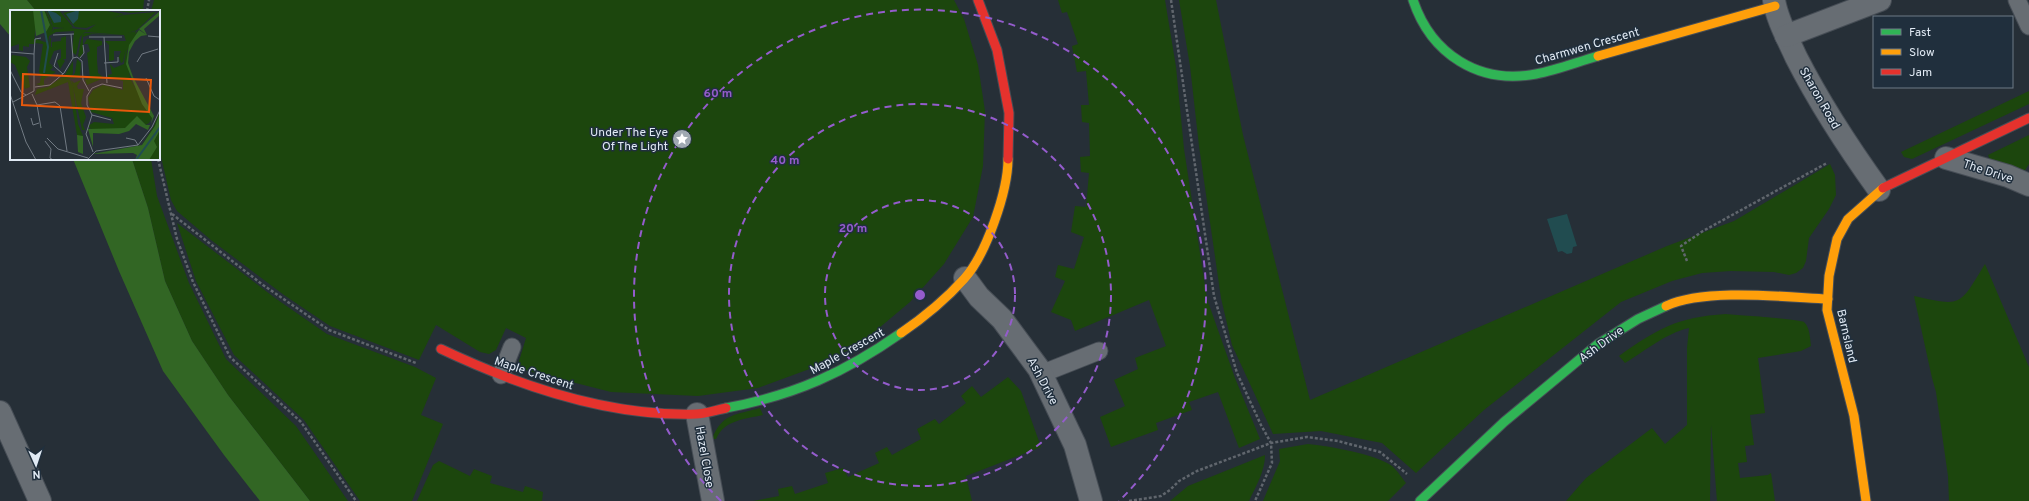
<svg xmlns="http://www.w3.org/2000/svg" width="2029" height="501" font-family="Overpass,sans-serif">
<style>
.green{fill:#1c460d}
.forest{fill:#326624}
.water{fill:#214c50}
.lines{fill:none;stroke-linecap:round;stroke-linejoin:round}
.lane-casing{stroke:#464d55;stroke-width:19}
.street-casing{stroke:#464d55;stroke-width:24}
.fast-casing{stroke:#464d55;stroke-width:11}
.slow-casing{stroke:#464d55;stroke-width:11}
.jam-casing{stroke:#464d55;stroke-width:11}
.path{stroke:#60666d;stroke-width:2.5;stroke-dasharray:3 2;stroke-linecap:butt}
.lane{stroke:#676d73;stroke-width:17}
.street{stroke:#676d73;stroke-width:22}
.fast{stroke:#30b455;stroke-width:9}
.slow{stroke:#ff9f0a;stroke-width:9}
.jam{stroke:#e5322d;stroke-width:9}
.ring{fill:none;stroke:#945ccc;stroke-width:2;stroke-dasharray:7 5}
.labels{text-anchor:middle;stroke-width:3;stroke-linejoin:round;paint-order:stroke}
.street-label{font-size:12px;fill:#e1eaf4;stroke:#202f3d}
.poi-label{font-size:12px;fill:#e1eaf4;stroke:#202f3d;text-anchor:end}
.inset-river{fill:none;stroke:#214c50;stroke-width:2}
.inset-road{fill:none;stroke:#717a83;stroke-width:1}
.view{fill:#e8590c;fill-opacity:0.15;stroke:#e8590c;stroke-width:2}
.inset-edge{fill:none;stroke:#e1eaf4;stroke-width:2}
.centre{fill:#945ccc;stroke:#202f3d;stroke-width:2}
.ring-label{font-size:12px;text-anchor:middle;font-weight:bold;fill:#945ccc;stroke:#202f3d;stroke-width:3;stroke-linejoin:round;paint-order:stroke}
</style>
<rect width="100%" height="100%" fill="#262f37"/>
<g class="green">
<polygon points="27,0 144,0 143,11 36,11"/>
<polygon points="154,0 954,0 964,19 978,65 985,111 983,166 973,217 944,264 910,302 860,344 815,367 758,388 698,396 611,392 521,369 519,361 526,338 506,328 496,350 489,354 480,352 436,325 419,360 330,326 284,295 211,240 177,211 171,200 159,148 159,11 151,11"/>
<polygon points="1058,0 1165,0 1176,67 1184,149 1207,299 1235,378 1260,439 1239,448 1218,392 1189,402 1192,410 1156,423 1158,430 1111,447 1100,417 1125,406 1114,380 1138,369 1135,358 1166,346 1149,300 1075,331 1071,320 1051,312 1065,281 1055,277 1058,265 1074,269 1084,237 1071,232 1075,206 1086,207 1089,173 1081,172 1080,157 1090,156 1089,123 1082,122 1081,105 1089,105 1086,71 1077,72 1072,46 1078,44 1067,12 1062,13"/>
<polygon points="1179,0 1216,0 1243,135 1310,400 1667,246 1734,221 1830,164 1835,175 1836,195 1829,209 1809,238 1806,261 1803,268 1796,273 1789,275 1774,272 1731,271 1702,273 1672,281 1621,302 1484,410 1416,473 1382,443 1321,431 1273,434 1232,345 1221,298 1199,146 1190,66"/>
<polygon points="2029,91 2029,104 1912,159 1904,157 1901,152"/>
<polygon points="2029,135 2029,164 2024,172 1990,160 1988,155"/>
<polygon points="132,159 151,159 157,196 189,283 226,359 296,426 348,501 310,501 228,395 192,341 165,281 148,208"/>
<polygon points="177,223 275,298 327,334 415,367 436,378 421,415 443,424 412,501 360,501 304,420 234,355 196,281"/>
<path d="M 1985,264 L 2029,367 L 2029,501 L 1949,501 L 1948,476 L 1936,392 L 1932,378 L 1914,296 C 1963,307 1959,306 1985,264 Z"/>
<path d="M 1726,314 C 1736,315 1800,319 1804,322 C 1810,327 1810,339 1811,346 L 1801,351 L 1758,358 L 1765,413 L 1750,415 L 1754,445 L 1745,446 L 1747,462 L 1738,463 L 1740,478 L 1768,475 L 1771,473 L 1775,501 L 1717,501 L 1711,425 L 1710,501 L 1566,501 L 1586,478 L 1652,428 L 1665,444 L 1687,425 L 1687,348 L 1689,328 C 1666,333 1645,351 1625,363 L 1619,356 C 1657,329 1677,317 1726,314 Z"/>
<polygon points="1008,377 1021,391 1041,447 966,476 972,501 753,501 779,496 778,489 792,486 795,494 828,483 825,473 843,468 848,477 879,463 875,453 887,447 892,455 921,439 917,429 935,419 939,424 966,403 961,396 972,386 981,397"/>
<path d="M 760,408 L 763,415 C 745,419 724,420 716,439 L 712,439 C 722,413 736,415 760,408 Z"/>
<path d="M 1308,444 C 1328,446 1376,454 1392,466 C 1397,470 1402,478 1406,483 L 1388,501 L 1263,501 L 1280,461 L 1279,449 Z"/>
<path d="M 1265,455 C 1265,471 1256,486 1249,501 L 1170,501 L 1188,486 Z"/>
<polygon points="439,461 470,476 474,469 492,476 490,483 523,492 525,486 543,492 542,501 417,501 433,465"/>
</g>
<g class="forest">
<polygon points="0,0 27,0 36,11 11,11 11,37 0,24"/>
<polygon points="73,159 132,159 148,208 165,281 192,341 228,395 310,501 260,501 224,455 163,371 119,271"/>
</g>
<polygon class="water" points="1567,214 1577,246 1573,247 1572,253 1567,254 1562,251 1558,252 1547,219"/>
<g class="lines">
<defs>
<g id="lane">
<polyline points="2017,0 2029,26"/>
<polyline points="1041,374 1099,351"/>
<polyline points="501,375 512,347"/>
</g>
<g id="street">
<path d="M 1774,0 C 1777,20 1788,39 1796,57 C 1820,104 1848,147 1879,190"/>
<polyline points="1786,36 1880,0"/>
<polyline points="1946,158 2008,176 2029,185"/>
<polyline points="965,278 979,297 1002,319 1039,369 1075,445 1091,501"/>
<polyline points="0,412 40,501"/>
<polyline points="697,414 713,501"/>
</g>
<g id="fast">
<path d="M 1413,0 C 1431,54 1479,85 1536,74 C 1557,70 1577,62 1598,56"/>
<path d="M 726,408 C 795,395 844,373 901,333"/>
<polyline points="1420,501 1504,422 1598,344 1638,319 1666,306"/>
</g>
<g id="slow">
<polyline points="1598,56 1775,6"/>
<path d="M 1666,306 C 1705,288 1785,297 1828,299"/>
<path d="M 901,333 C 923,318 946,299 964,279 C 986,255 1008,191 1008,159"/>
<polyline points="1866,501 1854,416 1827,310 1829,276 1837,239 1848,219 1883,188"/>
</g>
<g id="jam">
<polyline points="978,0 997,50 1009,113 1008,159"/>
<polyline points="1883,188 2029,118"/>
<path d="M 441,349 C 519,386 608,417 696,414 C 706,414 716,410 726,408"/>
</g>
</defs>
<use href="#lane" class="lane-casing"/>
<use href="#street" class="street-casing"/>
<use href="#fast" class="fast-casing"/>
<use href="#slow" class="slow-casing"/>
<use href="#jam" class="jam-casing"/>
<g class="path">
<polyline points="1171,0 1214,296 1237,373 1261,425 1271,443 1272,463 1255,501"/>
<polyline points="147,11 149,0"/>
<polyline points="158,159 177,239 193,282 230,357 301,422 356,501"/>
<polyline points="172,214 263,285 329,330 416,363"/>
<polyline points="1687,261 1681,246 1703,231 1827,163"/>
<polyline points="1129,501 1161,496 1170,490 1179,481 1197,471 1271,443 1307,437 1338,441 1380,452 1407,474"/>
</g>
<use href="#lane" class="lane"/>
<use href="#street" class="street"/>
<use href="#fast" class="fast"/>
<use href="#slow" class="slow"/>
<use href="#jam" class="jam"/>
</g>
<g class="ring">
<circle cx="920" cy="295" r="95"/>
<circle cx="920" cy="295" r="191"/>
<path d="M721 501A286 286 0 1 1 1119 501"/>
</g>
<defs>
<symbol id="sight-disc" viewBox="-11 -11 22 22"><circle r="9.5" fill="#a0a9b2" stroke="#202f3d"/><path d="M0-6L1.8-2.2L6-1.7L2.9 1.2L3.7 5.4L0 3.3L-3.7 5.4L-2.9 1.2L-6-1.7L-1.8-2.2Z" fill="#fff"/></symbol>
</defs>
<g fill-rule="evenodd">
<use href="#sight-disc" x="671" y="128" width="22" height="22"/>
</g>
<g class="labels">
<g class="street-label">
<text transform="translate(1587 46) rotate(-16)" y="4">Charmwen Crescent</text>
<text transform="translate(1820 98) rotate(60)" y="4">Sharon Road</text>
<text transform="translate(1988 171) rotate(18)" y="4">The Drive</text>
<text transform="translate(1847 336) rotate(77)" y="4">Barnsland</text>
<text transform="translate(1601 344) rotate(-36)" y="4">Ash Drive</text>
<text transform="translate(847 351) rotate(-29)" y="4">Maple Crescent</text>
<text transform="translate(534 373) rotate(18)" y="4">Maple Crescent</text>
<text transform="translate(1043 381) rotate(62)" y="4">Ash Drive</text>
<text transform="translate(705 457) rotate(80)" y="4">Hazel Close</text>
</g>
<g class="poi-label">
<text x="668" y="136">Under The Eye<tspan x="668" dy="14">Of The Light</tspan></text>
</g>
</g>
<g transform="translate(10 10)">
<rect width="150" height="150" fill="#262f37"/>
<path d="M 6,0 L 27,0 L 24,34 L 19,34 L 19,37 L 13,36 L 13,41 L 9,40 L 9,34 L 0,37 L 0,2 ZM 34,0 L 37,3 L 43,18 L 42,22 L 44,19 L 54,18 L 43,17 L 38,3 L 36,0 L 49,0 L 63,17 L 60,18 L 77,20 L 70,27 L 66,45 L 62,42 L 64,21 L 46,22 L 39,26 L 37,47 L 40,28 L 41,28 L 41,37 L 42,37 L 42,32 L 51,31 L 51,35 L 51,28 L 56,26 L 56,49 L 53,49 L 55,51 L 50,59 L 47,51 L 51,48 L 51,39 L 44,41 L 39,53 L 43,56 L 38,55 L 43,57 L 40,60 L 46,62 L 34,69 L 34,75 L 38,74 L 32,76 L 26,74 L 30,73 L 31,67 L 29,61 L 33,34 L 25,33 L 26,29 L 38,33 L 35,23 L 40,15 ZM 66,0 L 91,0 L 114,4 L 76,18 L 77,9 L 76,18 L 65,17 L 53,3 ZM 101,0 L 150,0 L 121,3 ZM 146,2 L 127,20 L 118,23 L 126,21 L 125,24 L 129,20 L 117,41 L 120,68 L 142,108 L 139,113 L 137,110 L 139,113 L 136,115 L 131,110 L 115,118 L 82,120 L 78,116 L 84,112 L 104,114 L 102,108 L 81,102 L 78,88 L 83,80 L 93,75 L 113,80 L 113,71 L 98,67 L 98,65 L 102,64 L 100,54 L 104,58 L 114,54 L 116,39 L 124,26 L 116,39 L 113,52 L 111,53 L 109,47 L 111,41 L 104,41 L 104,50 L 99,51 L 99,35 L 95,31 L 116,31 L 114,25 L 82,24 L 73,27 L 73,43 L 70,47 L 68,46 L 72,25 L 75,23 L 114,25 L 75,22 L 88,13 L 113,5 ZM 77,29 L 92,31 L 92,35 L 87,37 L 87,51 L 88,63 L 94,68 L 77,75 L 75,70 L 80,68 L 77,43 L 80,41 L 78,34 L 74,34 ZM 2,45 L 16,47 L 20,51 L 17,57 L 20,77 L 15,79 L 5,55 L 0,52 ZM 67,49 L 71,53 L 70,66 L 61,69 L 65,63 ZM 63,51 L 63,63 L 60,69 L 53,68 ZM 52,67 L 60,70 L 63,76 L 61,70 L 64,73 L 71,70 L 67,76 L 68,79 L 74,79 L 71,93 L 76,107 L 73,115 L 75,120 L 72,120 L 63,77 L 68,114 L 73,126 L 67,125 L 58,72 L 25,85 L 27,79 L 38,77 ZM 150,101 L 150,150 L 126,150 L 128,146 L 124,142 L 114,140 L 132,135 L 144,116 Z" fill="#1c460d"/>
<path d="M 23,0 L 34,0 L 40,15 L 36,22 L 26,26 ZM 150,1 L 150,5 L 134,19 L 137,25 L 129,19 ZM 129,20 L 137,25 L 131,26 L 125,31 L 119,42 L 118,53 L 123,67 L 144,106 L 141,114 L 142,108 L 132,94 L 116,54 L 119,35 ZM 150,103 L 150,120 L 144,131 L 147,137 L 139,150 L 125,150 L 127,145 L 123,143 L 82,144 L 132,135 L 145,116 ZM 127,106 L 136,115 L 140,115 L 138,120 L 126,114 L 119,121 L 109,124 L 83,123 L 83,137 L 78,119 L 115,118 ZM 67,125 L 73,126 L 73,144 L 68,142 Z" fill="#326624"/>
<path d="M 37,0 L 46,3 L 51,7 L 51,12 L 44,13 ZM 69,0 L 68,9 L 63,14 L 56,4 Z" fill="#214c50"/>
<path class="inset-river" d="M 31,0 L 38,37 L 34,63M 126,150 L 150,117"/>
<path class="inset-road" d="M 61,24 L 63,48M 43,25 L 64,24M 138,26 L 150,27M 79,27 L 112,27M 94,27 L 97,73M 0,42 L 24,44 L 24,81 L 3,92M 48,43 L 44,56 L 53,64M 24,44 L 25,29 L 31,28M 70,48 L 74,43 L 73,35M 127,52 L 132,44 L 148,39M 94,53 L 108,52 L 108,47M 0,60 L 11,82 L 16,85M 136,68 L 144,86 L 150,90M 25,77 L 40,75 L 54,63 L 63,48 L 67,47 L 72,51 L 73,70 L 79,81M 0,84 L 16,132 L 26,150M 22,84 L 27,95 L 31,118M 27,95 L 45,92 L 50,96 L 57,141M 82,105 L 76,124 L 83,142M 21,108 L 23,115 L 29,113M 101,110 L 82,105 L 77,95 L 77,86 L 82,78 L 92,74 L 112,78M 37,128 L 48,139 L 78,148M 116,128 L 125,130 L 128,135M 35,131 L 41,139 L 40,148 L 43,150M 77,150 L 86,141 L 128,135 L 142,117 L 150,100"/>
<path class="view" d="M 13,64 L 141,70 L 139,102 L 12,95 Z"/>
<rect width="150" height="150" class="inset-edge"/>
</g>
<circle cx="920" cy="295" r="6" class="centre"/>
<g class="ring-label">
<text x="718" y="97">60 m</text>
<text x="785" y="164">40 m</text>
<text x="853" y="232">20 m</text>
</g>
<rect x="1873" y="16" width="140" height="72" fill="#202f3d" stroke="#6d7a86"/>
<rect x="1881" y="29" width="20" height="6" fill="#30b455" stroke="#6d7a86"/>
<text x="1909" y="36" font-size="12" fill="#e1eaf4">Fast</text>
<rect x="1881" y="49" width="20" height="6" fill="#ff9f0a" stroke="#6d7a86"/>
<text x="1909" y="56" font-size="12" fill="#e1eaf4">Slow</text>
<rect x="1881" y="69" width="20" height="6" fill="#e5322d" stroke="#6d7a86"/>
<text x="1909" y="76" font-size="12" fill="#e1eaf4">Jam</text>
<g transform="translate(36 465) rotate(177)" stroke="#202f3d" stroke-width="3" paint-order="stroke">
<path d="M0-3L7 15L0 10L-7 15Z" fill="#e1eaf4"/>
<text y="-6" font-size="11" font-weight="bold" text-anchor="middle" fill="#e1eaf4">N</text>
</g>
</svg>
